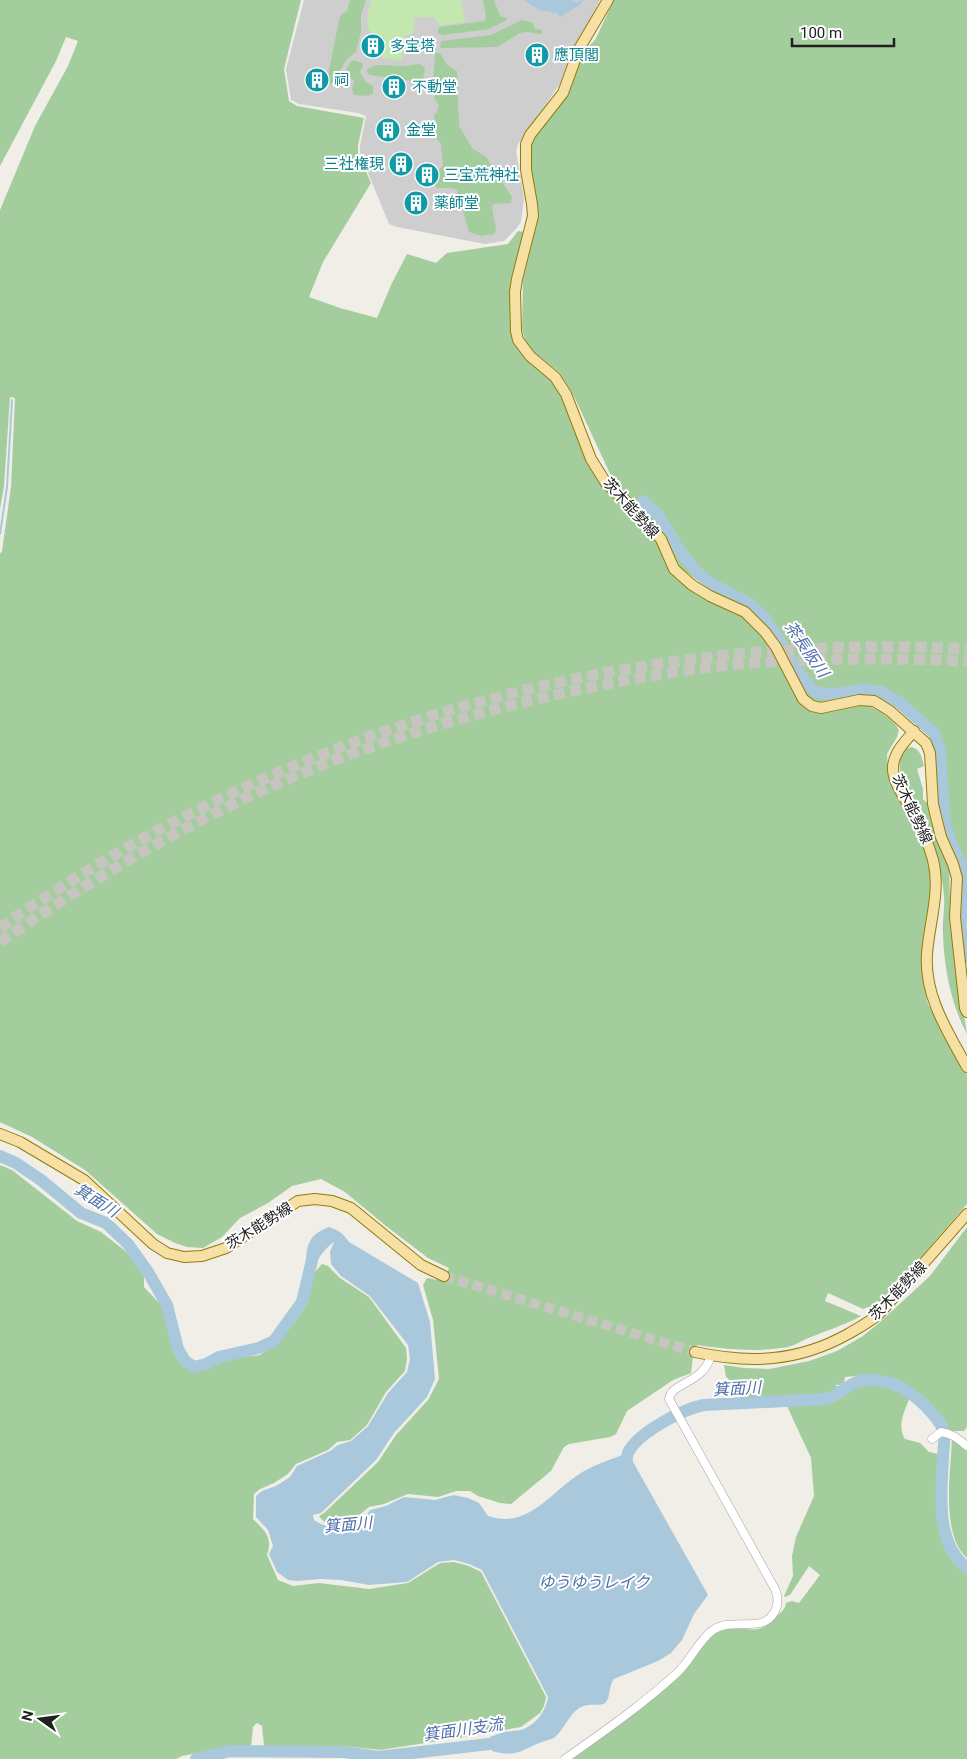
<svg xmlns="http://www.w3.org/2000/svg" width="967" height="1759" font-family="Roboto,'Noto Sans JP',sans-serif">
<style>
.religious{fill:#cecece}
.grass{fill:#c2e7af}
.forest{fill:#a4cd9d}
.water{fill:#a9c8db}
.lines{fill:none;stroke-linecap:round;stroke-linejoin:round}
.stream{stroke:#a9c8db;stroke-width:2}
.river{stroke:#a9c8db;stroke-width:12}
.major-tunnel{stroke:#c6c5bf;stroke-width:10;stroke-dasharray:10 5;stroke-linecap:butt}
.highway-tunnel{stroke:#c6c5bf;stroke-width:11;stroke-dasharray:11 5.5;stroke-linecap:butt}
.minor-casing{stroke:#a4a4a4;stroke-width:9}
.major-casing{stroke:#937b08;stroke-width:12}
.minor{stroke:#fff;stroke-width:8}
.major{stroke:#f7e0a4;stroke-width:10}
.labels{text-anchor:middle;stroke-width:4;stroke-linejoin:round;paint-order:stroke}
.culture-label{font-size:15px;fill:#0d838f;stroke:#fff;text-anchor:start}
.street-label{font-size:15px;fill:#202020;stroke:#fff}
.water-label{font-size:16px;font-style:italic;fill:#506fab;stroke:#fff}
</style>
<rect width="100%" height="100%" fill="#f0eee7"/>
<polygon class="religious" points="304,0 600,0 567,64 560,84 518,144 516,151 524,198 521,222 516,229 504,241 485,244 397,227 389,224 360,153 360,146 366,116 358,113 299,104 291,100 286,69"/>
<path class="grass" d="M 371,0 L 461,0 L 465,19 L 463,23 L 439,25 L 435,18 L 432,17 L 415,17 L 413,34 L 404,36 L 402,58 L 401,60 L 382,58 L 382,56 L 385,50 L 385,39 L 380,34 L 370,32 C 364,23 369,10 371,0 Z"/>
<g class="forest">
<path d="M 0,0 L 301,0 L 284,69 L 289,101 L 297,106 L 364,118 L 358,145 L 358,153 L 371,183 L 323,262 L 309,297 L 340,308 L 377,318 L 392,283 L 407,254 L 436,263 L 447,253 L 508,244 L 518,231 L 524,232 L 511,279 L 514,342 L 519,350 L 554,381 L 563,396 L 571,424 L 587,460 L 659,542 L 666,562 L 743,615 L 774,648 L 789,684 L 823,712 C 852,711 858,694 886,716 C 891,720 896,724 899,730 L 897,737 L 887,754 L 888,772 L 908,810 L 932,864 L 932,890 L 922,956 L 923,982 L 928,1004 L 967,1075 L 967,1204 L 876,1309 L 868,1307 L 863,1309 L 828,1293 L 825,1301 L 861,1316 C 845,1325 828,1330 811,1337 C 801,1341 792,1347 782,1348 C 753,1352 725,1349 697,1345 L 693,1357 L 691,1373 L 673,1380 L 627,1411 L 616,1434 L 610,1437 L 569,1444 L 564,1447 L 551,1471 L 511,1504 L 500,1503 L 478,1496 L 470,1491 L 456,1491 L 438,1497 L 408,1494 L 384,1504 L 369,1507 L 358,1516 L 325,1523 L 319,1516 L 324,1513 L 378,1462 L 396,1435 L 428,1400 L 439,1379 L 433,1320 L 423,1285 L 427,1278 L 444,1281 L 449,1268 L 428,1258 L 386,1226 L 345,1192 L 321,1179 L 292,1186 L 268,1203 L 240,1218 L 222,1237 L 203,1248 L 187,1247 L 175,1243 L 157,1234 L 85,1170 L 32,1137 L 0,1122 L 0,554 L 2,551 L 11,487 L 15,398 L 10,397 L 4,486 L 0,509 L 0,210 L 35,126 L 68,66 L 78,41 L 66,37 L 56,61 L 0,166 Z"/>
<polygon points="350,0 366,0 361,15 361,32 356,52 347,59 331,85 327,80 340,16 347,11"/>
<polygon points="483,0 494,0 500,16 506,18 507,20 489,29 443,35 438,33 438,29 440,27 484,21 486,18"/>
<polygon points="614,0 967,0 967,929 961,868 945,839 939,806 937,757 930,736 888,700 876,694 859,694 829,703 818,704 806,697 780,649 750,600 713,588 697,580 680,567 666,537 612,478 572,392 559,372 533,351 525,340 522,328 523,280 538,217 537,203 531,171 530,145 534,136 568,94 584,51 595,40"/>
<polygon points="522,20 533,23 535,29 542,30 542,34 527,32 520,33 497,47 440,48 441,41 491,35"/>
<polygon points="435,53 440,53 447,65 457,71 459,126 472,148 486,157 512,197 511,203 494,204 492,207 496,230 494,234 481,236 469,232 457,190 452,188 436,188 434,173 443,166 441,144 436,138 434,114 437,112 439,105 434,98 436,91 433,86"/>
<path d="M 354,60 L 362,63 L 363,66 L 360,72 L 365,81 L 373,86 L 373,93 L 368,96 L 354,95 L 352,89 L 354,81 L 346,74 C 346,68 349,63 354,60 Z"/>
<polygon points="420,64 425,68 423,79 420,82 370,75 367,72 367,69 377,65 404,66"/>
<path d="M 912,747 C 921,750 922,758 924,766 L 917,769 L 923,789 L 923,799 L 930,806 L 935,833 L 949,866 L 951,932 L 967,1034 C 951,1004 944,968 943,934 C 942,922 945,909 944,896 C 943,883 940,867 936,855 C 931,838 875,753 912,747 Z"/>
<path d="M 0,1165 L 12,1170 L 77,1221 L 101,1232 L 124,1250 L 138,1264 L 144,1274 L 144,1287 L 163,1307 L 174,1352 L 181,1364 L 194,1371 L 222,1359 L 260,1355 L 276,1344 L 305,1302 L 313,1274 L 322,1264 L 328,1266 L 340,1278 L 369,1297 L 406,1348 L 407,1359 L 405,1371 L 386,1392 L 367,1425 L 350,1440 L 337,1442 L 328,1450 L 296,1464 L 288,1474 L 274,1483 L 260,1489 L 254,1494 L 253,1519 C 265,1531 273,1537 267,1555 L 278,1580 L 293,1586 L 319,1583 L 369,1589 L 408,1583 L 440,1563 L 454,1562 L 469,1566 L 481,1572 L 546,1697 L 544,1706 L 540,1713 L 521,1727 L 458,1738 L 380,1750 L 344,1746 L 264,1746 L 262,1726 L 257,1723 L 253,1727 L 251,1747 L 230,1747 L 182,1756 L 176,1759 L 0,1759 Z"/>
<path d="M 967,1227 L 967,1427 L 964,1431 L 946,1431 C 928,1387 890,1372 845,1377 L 844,1383 L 836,1383 L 836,1386 L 843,1386 L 834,1392 L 822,1395 L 768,1398 L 767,1396 L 741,1398 L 740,1389 L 726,1377 L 724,1365 L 744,1368 L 769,1369 L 809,1361 L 837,1351 L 863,1336 L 879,1323 L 930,1276 Z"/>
<path d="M 864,1384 C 880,1384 896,1387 910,1397 C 904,1412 897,1426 905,1439 L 920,1443 L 929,1452 L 947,1456 C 946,1488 937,1542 967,1564 L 967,1759 L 571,1759 L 585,1750 L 681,1674 C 692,1663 704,1639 716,1632 C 730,1624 744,1631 758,1629 C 767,1627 771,1621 777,1616 C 782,1611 785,1610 786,1603 L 792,1601 L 799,1603 L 820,1575 L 809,1566 L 790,1595 L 785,1597 L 784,1596 L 793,1576 L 792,1556 L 796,1537 L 814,1496 L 811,1458 L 787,1406 C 803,1405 821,1406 836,1401 C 846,1397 852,1387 864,1384 Z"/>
<path d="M 952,1438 L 967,1448 L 967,1558 C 940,1534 951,1471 952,1438 Z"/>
</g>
<g class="water">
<polygon points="524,0 571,0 577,3 581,0 583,1 578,6 560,17 557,13 539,10"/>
<path d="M 329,1227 C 338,1230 343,1233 349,1242 L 418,1283 L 430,1322 L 435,1379 L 427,1397 L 394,1433 L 376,1460 L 321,1513 L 313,1515 L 314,1520 C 331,1532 344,1524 363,1520 L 370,1510 L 386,1506 L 404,1497 L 435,1500 L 454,1495 L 468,1498 L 479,1503 L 488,1516 C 526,1529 548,1496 575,1477 C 591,1465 610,1460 628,1453 L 708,1595 L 694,1614 L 682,1640 L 671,1653 L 658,1661 L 614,1679 C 608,1686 611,1698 605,1703 C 600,1707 589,1702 579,1708 C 568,1716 563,1731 554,1738 C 550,1740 544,1741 539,1743 C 519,1752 515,1757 492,1751 L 490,1737 C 495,1735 500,1733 505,1732 C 510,1731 516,1731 521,1730 C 536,1725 546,1711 548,1697 L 482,1570 L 469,1564 L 454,1560 L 438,1562 L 407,1582 L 369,1585 L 341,1580 L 320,1579 L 297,1581 L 288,1580 L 277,1572 L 269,1554 L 273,1546 L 268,1530 L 256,1517 L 256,1496 L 262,1491 L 276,1486 L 290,1477 L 297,1466 L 330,1451 L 338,1445 L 351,1441 L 368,1426 L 388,1393 L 407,1372 L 410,1359 L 408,1345 L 370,1296 L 341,1276 L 331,1264 L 330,1252 L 334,1242 C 326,1247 314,1263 312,1272 L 306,1271 C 306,1247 306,1236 329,1227 Z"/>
</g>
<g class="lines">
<g class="stream">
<polyline points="0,534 7,487 12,400"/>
<polyline points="836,1384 850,1384"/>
</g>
<g class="river">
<polyline points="643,501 659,516 679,550 699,574 712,584 748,603 765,618 799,673 812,690 819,693 827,694 841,693 864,689 881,692 900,703 934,733 940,751 945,825 954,851 966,872 960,923 967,957"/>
<polyline points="0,1156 16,1163 41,1180 81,1213 106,1223 128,1244 148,1272 167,1305 178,1349 185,1361 194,1367 206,1364 219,1357 259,1348 274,1341 302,1302 313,1256"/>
<path d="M 626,1469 C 627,1464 626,1458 628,1453 C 637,1433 683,1409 704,1405 L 825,1399 C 841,1396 849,1381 865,1380 C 892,1378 914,1393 931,1412 C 936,1418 944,1426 944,1435 C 945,1442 943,1450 943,1458 C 941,1494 935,1543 967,1568"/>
<polyline points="196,1759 230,1751 344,1752 378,1757 506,1742"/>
</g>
<polyline class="major-tunnel" points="444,1276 695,1352"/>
<g class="highway-tunnel">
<path d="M 0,928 C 279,731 625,630 967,649"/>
<path d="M 0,942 C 118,861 246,788 383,743 C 447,721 512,704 577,690 C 631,679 685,669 740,664 C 815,658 892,658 967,661"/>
</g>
<defs>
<g id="minor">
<path d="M 932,1439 L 941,1432 C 953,1434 958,1439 967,1446"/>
<path d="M 565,1759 C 603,1732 642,1705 677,1673 C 691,1660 698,1641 713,1630 C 733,1616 763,1635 775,1611 C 779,1603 778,1596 775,1589 L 669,1399 C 671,1382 704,1384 711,1355"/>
</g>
<g id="major">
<polyline points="608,0 579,49 563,93 530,135 526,144 526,170 532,204 533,216 517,279 515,292 516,331 518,340 530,356 555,377 566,394 591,459 606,483 628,503 661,539 674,569 692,585 710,596 745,612 765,632 776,647 803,699 812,706 821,708 859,700 874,701 890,711 926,743 930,753 933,804 937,821 941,837 953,864 957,878 955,917 965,1008 967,1012"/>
<path d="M 914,731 C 904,743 892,754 893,770 C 894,784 904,796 910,808 C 920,825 928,841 933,860 C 941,891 929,924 927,954 C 924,996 948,1032 967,1067"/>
<polyline points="0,1134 20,1142 84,1180 153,1244 167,1253 184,1257 202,1256 226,1248 298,1201 315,1199 332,1201 351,1208 421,1265 444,1276"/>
<path d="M 695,1352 C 750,1364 798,1362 848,1334 C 860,1327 870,1322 880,1313 L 967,1214"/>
</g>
</defs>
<use href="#minor" class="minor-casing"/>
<use href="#major" class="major-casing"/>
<use href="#minor" class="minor"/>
<use href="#major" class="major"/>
</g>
<defs>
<symbol id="building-disc" viewBox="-11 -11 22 22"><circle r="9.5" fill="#0f9aa8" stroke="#fff"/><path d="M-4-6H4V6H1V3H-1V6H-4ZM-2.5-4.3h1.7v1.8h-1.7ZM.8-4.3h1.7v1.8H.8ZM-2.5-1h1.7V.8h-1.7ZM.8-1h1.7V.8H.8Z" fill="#fff"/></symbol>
</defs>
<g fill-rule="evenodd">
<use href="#building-disc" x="359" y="32" width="28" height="28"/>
<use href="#building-disc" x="523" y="41" width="28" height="28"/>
<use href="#building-disc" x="303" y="66" width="28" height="28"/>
<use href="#building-disc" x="380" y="73" width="28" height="28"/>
<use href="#building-disc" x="374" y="116" width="28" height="28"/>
<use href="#building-disc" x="387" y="150" width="28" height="28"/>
<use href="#building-disc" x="413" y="161" width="28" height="28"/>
<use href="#building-disc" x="402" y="189" width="28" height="28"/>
</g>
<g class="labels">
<g class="culture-label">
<text x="390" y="51">多宝塔</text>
<text x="554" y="60">應頂閣</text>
<text x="334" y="85">祠</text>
<text x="412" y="92">不動堂</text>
<text x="406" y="135">金堂</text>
<text x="384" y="169" text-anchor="end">三社権現</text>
<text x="444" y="180">三宝荒神社</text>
<text x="434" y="208">薬師堂</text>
</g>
<g class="street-label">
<text transform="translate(631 508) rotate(48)" y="5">茨木能勢線</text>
<text transform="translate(912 809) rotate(65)" y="5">茨木能勢線</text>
<text transform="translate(259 1226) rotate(-32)" y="5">茨木能勢線</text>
<text transform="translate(898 1291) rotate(-46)" y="5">茨木能勢線</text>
</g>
<g class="water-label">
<text transform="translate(807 649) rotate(55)" y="6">茶長阪川</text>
<text transform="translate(97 1200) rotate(32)" y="6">箕面川</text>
<text transform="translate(737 1388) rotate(-3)" y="6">箕面川</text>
<text transform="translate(348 1524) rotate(-5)" y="6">箕面川</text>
<text x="594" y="1588">ゆうゆうレイク</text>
<text transform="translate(463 1729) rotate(-8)" y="6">箕面川支流</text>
</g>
</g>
<g transform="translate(40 1719) rotate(284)" stroke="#ffffff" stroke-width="4" paint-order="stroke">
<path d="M0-4L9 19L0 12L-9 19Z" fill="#202020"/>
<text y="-8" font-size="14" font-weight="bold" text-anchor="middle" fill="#202020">N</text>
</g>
<path d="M792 38v8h102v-8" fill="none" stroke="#202020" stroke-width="2.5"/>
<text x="800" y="38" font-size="15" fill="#202020" stroke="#ffffff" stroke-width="4" paint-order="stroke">100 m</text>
</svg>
